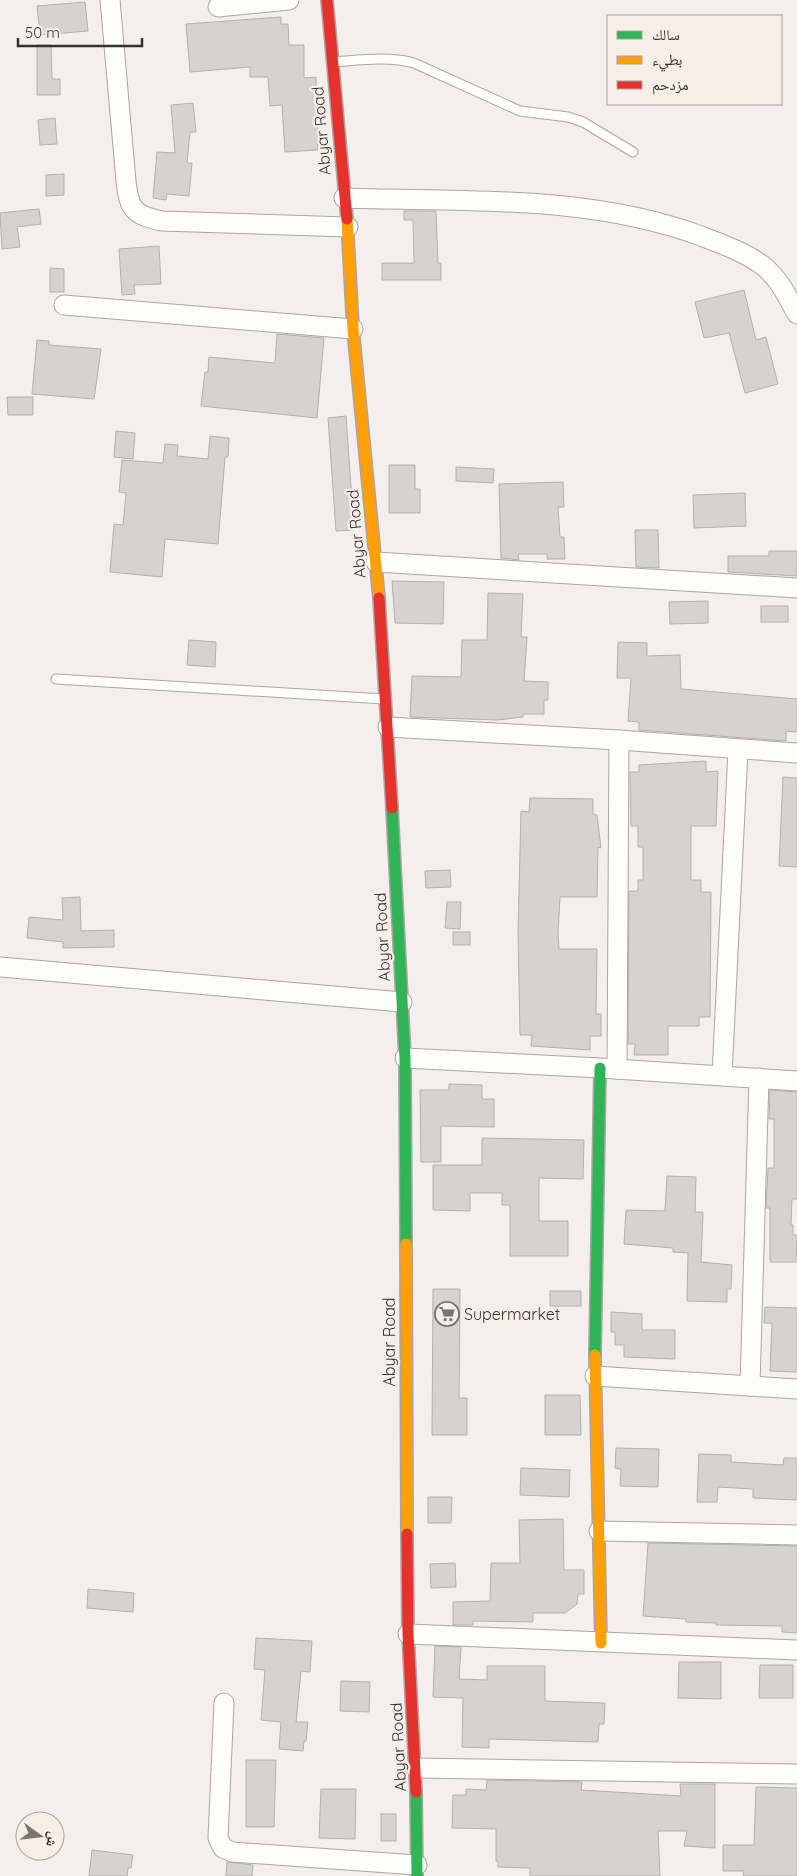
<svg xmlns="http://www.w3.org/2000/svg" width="797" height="1876" font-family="Quicksand,'Noto Naskh Arabic',sans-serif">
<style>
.building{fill:#d6d2d0;stroke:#b4b0ad}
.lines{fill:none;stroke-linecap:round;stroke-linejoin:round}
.lane-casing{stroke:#aaa6a3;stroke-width:11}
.street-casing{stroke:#aaa6a3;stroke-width:21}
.fast-casing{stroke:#aaa6a3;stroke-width:14}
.slow-casing{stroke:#aaa6a3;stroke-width:14}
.jam-casing{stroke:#aaa6a3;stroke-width:14}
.lane{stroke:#fdfdfc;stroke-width:9}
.street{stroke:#fdfdfc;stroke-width:19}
.fast{stroke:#30b455;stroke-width:11}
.slow{stroke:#ff9f0a;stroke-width:11}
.jam{stroke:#e5322d;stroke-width:11}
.labels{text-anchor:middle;stroke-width:4.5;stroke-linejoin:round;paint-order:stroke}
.street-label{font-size:16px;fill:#363230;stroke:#f7eee8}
.poi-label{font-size:16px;fill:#363230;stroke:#f7eee8;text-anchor:start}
</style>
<rect width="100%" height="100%" fill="#f4efec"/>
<g class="building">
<polygon points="85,2 88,31 40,35 37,6"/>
<polygon points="281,17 281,24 288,24 289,45 304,45 304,78 316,77 318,150 285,152 282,105 270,106 268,77 250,77 250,67 190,72 186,24"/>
<polygon points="37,45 51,45 52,79 60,79 60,95 37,95"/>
<polygon points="193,103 196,132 190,132 187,163 192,163 189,196 167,194 166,200 153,198 157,152 175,153 171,105"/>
<polygon points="55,118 57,144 40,145 38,120"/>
<polygon points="64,174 64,195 46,196 46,175"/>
<polygon points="39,209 41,224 17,227 20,247 2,249 0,213"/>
<polygon points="404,211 436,211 438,263 441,263 441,280 382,280 382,263 414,263 413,220 404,220"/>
<polygon points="159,246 161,284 134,285 135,294 122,295 119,249"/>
<polygon points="50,268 64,269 64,292 50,292"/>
<polygon points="744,290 756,340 766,337 778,384 745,393 729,333 704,338 695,302"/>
<polygon points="277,334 324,338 317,418 201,406 205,372 208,372 209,357 275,363"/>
<polygon points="37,340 49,341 49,345 101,349 94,399 32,394"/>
<polygon points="7,397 33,397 33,415 8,415"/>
<polygon points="346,416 354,530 336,531 328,418"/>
<polygon points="116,431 135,433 133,459 114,457"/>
<polygon points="210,436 229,438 228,457 225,457 218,544 165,539 162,577 110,572 114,524 123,525 126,493 119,492 122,460 163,463 165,444 178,445 177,456 208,459"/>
<polygon points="389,465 415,465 415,489 420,489 420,513 389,513"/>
<polygon points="456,467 494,469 493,483 456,481"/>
<polygon points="563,482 564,507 558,507 560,537 564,537 565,559 547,559 547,554 518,554 519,560 501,558 499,484"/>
<polygon points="745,493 746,526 694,528 693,495"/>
<polygon points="635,530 658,530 659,568 636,567"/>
<polygon points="769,551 797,551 797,576 728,572 728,556 769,556"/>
<polygon points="392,581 444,582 443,624 395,623"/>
<polygon points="488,593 523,594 521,637 527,637 524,681 548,682 548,700 544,700 544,714 523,714 523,717 497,720 410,717 412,676 461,677 462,640 487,640"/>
<polygon points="708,601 708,623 670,624 669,602"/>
<rect x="761" y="606" width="27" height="16"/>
<polygon points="189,640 216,642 215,667 187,665"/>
<polygon points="618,642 647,643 647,656 680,655 681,689 797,699 797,732 786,731 786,741 639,730 639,722 628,721 631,678 617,678"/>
<polygon points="706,761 706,772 718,771 716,826 691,826 691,880 701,880 701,892 711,892 710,1017 699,1017 699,1026 668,1026 668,1055 634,1055 635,1044 628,1044 629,891 638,891 638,880 643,880 643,847 638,847 638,826 631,826 630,772 639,772 639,765"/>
<polygon points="783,777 797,778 797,867 779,866"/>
<polygon points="530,798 593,799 593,814 597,815 601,848 598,847 597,897 560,897 558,933 559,949 597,949 596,1014 601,1014 601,1036 590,1036 590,1050 531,1046 532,1035 520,1035 518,931 521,811 529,812"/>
<polygon points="450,870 451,887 426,888 425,871"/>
<polygon points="80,897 81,931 114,930 114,947 63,948 63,942 27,938 29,917 63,920 62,898"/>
<polygon points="447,902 461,902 460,929 445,928"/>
<rect x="453" y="932" width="17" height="13"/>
<polygon points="449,1084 482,1085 482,1099 494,1099 494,1127 441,1126 441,1162 421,1162 420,1090 449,1090"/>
<polygon points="770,1090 797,1092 797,1199 792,1199 791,1225 793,1225 793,1235 797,1235 796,1262 770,1262 770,1208 766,1208 768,1168 774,1168 774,1119 769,1119"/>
<polygon points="482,1138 584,1140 583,1179 539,1178 539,1221 568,1221 568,1256 510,1256 510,1205 502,1205 502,1193 470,1193 470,1211 433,1210 433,1165 482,1165"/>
<polygon points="667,1176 696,1177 695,1212 703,1212 701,1262 732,1265 731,1289 727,1289 727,1302 687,1301 688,1253 673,1252 673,1248 624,1244 626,1210 665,1211"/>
<polygon points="433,1289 460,1289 459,1398 467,1398 467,1435 432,1435"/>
<rect x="550" y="1291" width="31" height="15"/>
<polygon points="765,1307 797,1308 797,1372 770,1371 772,1323 764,1323"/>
<polygon points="611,1312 642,1314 642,1330 675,1330 675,1359 624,1357 624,1345 615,1345 615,1332 611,1332"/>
<polygon points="545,1395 580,1395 581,1435 545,1435"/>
<polygon points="616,1448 659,1449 658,1487 620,1486 621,1469 615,1468"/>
<polygon points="699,1454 731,1455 731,1462 783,1465 784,1458 797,1458 797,1500 753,1498 753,1489 718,1487 717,1502 697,1502"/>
<polygon points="521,1468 570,1470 569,1497 520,1495"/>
<polygon points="428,1497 452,1497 451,1523 428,1523"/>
<polygon points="563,1519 564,1570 584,1570 584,1594 578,1594 577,1604 565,1613 533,1613 533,1622 473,1621 473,1625 453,1625 453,1602 490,1601 491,1563 520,1563 519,1520"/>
<polygon points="648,1543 797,1546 797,1633 782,1632 782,1626 716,1625 716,1623 686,1622 686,1619 643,1616"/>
<polygon points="455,1563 456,1587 431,1588 430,1564"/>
<polygon points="88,1589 134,1593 133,1612 87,1608"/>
<polygon points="256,1638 312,1641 310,1672 301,1671 296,1722 308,1722 306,1741 304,1741 303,1751 279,1749 281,1722 261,1720 265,1670 254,1669"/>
<polygon points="435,1646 461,1647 459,1679 487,1680 487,1666 545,1666 545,1701 605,1703 604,1724 599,1724 598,1742 489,1739 489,1748 462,1747 463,1698 433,1697"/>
<polygon points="679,1662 721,1662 721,1699 678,1698"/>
<polygon points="760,1665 793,1665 793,1698 759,1698"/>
<polygon points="341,1681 370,1682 369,1712 340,1711"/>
<polygon points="246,1760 276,1760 274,1827 246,1827"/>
<polygon points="487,1780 582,1782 581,1790 681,1796 680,1784 715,1784 715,1848 684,1846 687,1831 658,1831 660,1876 530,1876 530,1868 498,1867 498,1861 496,1861 496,1829 452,1828 453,1795 466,1795 466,1789 486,1790"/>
<polygon points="756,1787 797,1788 797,1876 743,1876 744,1871 723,1871 723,1845 754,1845"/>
<polygon points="321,1789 356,1789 355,1839 319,1838"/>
<rect x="381" y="1814" width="15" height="27"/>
<polygon points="92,1850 133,1855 131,1868 128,1868 127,1876 89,1876"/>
<polygon points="227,1862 253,1865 252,1876 226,1876"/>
</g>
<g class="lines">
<defs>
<g id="lane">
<path d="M 334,62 C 361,60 388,56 414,63 L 520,111 L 568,117 L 583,122 L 633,152"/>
<polyline points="56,679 384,699"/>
</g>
<g id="street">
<path d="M 110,0 L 126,181 C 129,210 134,215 162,221 L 348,227"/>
<polyline points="218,7 289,0"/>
<path d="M 344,198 C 463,202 587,194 701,236 C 722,244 744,252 762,265 C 779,278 787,296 797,314"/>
<polyline points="64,305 353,329"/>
<polyline points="376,562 797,588"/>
<polyline points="388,727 619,740 617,1069"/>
<polyline points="619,740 797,753"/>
<polyline points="0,967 402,1002"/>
<polyline points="405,1058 600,1068 797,1081"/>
<polyline points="722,1075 738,750"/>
<polyline points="595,1376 797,1389"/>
<polyline points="750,1386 759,1078"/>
<polyline points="599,1531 797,1535"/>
<polyline points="408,1634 797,1650"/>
<polyline points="224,1703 218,1838 223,1848 232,1852 417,1865"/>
<polyline points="416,1768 797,1774"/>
</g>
<g id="fast">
<polyline points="392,808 405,1058 406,1244"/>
<polyline points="595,1355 600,1068"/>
<polyline points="416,1792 417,1876"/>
</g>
<g id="slow">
<polyline points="347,219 353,329 379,598"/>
<polyline points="406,1244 407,1534"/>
<polyline points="595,1355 601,1643"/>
</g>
<g id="jam">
<polyline points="327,0 347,219"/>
<polyline points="379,598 392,808"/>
<polyline points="407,1534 408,1634 416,1792"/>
</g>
</defs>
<use href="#lane" class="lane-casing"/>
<use href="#street" class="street-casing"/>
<use href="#fast" class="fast-casing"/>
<use href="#slow" class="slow-casing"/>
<use href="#jam" class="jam-casing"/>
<use href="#lane" class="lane"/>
<use href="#street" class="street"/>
<use href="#fast" class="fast"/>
<use href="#slow" class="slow"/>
<use href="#jam" class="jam"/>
</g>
<defs>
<symbol id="supermarket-ring" viewBox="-11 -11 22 22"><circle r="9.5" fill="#f7eee8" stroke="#787472" stroke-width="1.5"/><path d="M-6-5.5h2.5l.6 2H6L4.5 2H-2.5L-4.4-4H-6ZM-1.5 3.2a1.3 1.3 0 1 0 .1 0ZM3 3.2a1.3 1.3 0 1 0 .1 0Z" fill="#787472"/></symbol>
</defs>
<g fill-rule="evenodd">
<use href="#supermarket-ring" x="433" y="1300" width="28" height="28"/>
</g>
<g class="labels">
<g class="street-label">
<text transform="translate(321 131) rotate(-95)" y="6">Abyar Road</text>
<text transform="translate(356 534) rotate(-95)" y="6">Abyar Road</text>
<text transform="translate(382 937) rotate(-93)" y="6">Abyar Road</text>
<text transform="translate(389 1342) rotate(-90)" y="6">Abyar Road</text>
<text transform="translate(398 1747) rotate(-93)" y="6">Abyar Road</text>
</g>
<g class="poi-label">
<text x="464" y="1320">Supermarket</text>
</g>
</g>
<rect x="607" y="15" width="175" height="90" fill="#f7eee8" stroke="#aaa39e"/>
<rect x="617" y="31" width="25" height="8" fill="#30b455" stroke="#aaa39e"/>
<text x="652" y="40" font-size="15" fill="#363230">سالك</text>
<rect x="617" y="56" width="25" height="8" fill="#ff9f0a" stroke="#aaa39e"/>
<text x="652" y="65" font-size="15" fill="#363230">بطيء</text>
<rect x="617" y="81" width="25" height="8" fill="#e5322d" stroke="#aaa39e"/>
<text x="652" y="90" font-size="15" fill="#363230">مزدحم</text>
<g transform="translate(40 1836) rotate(105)"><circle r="24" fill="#f7eee8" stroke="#aaa39e"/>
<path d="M0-4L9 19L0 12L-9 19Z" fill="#787472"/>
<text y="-8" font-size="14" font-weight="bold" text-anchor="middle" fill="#363230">ش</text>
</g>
<path d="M18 38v8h124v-8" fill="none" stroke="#363230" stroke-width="2.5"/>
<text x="25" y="38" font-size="15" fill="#363230" stroke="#f7eee8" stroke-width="4" paint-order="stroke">50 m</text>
</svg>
